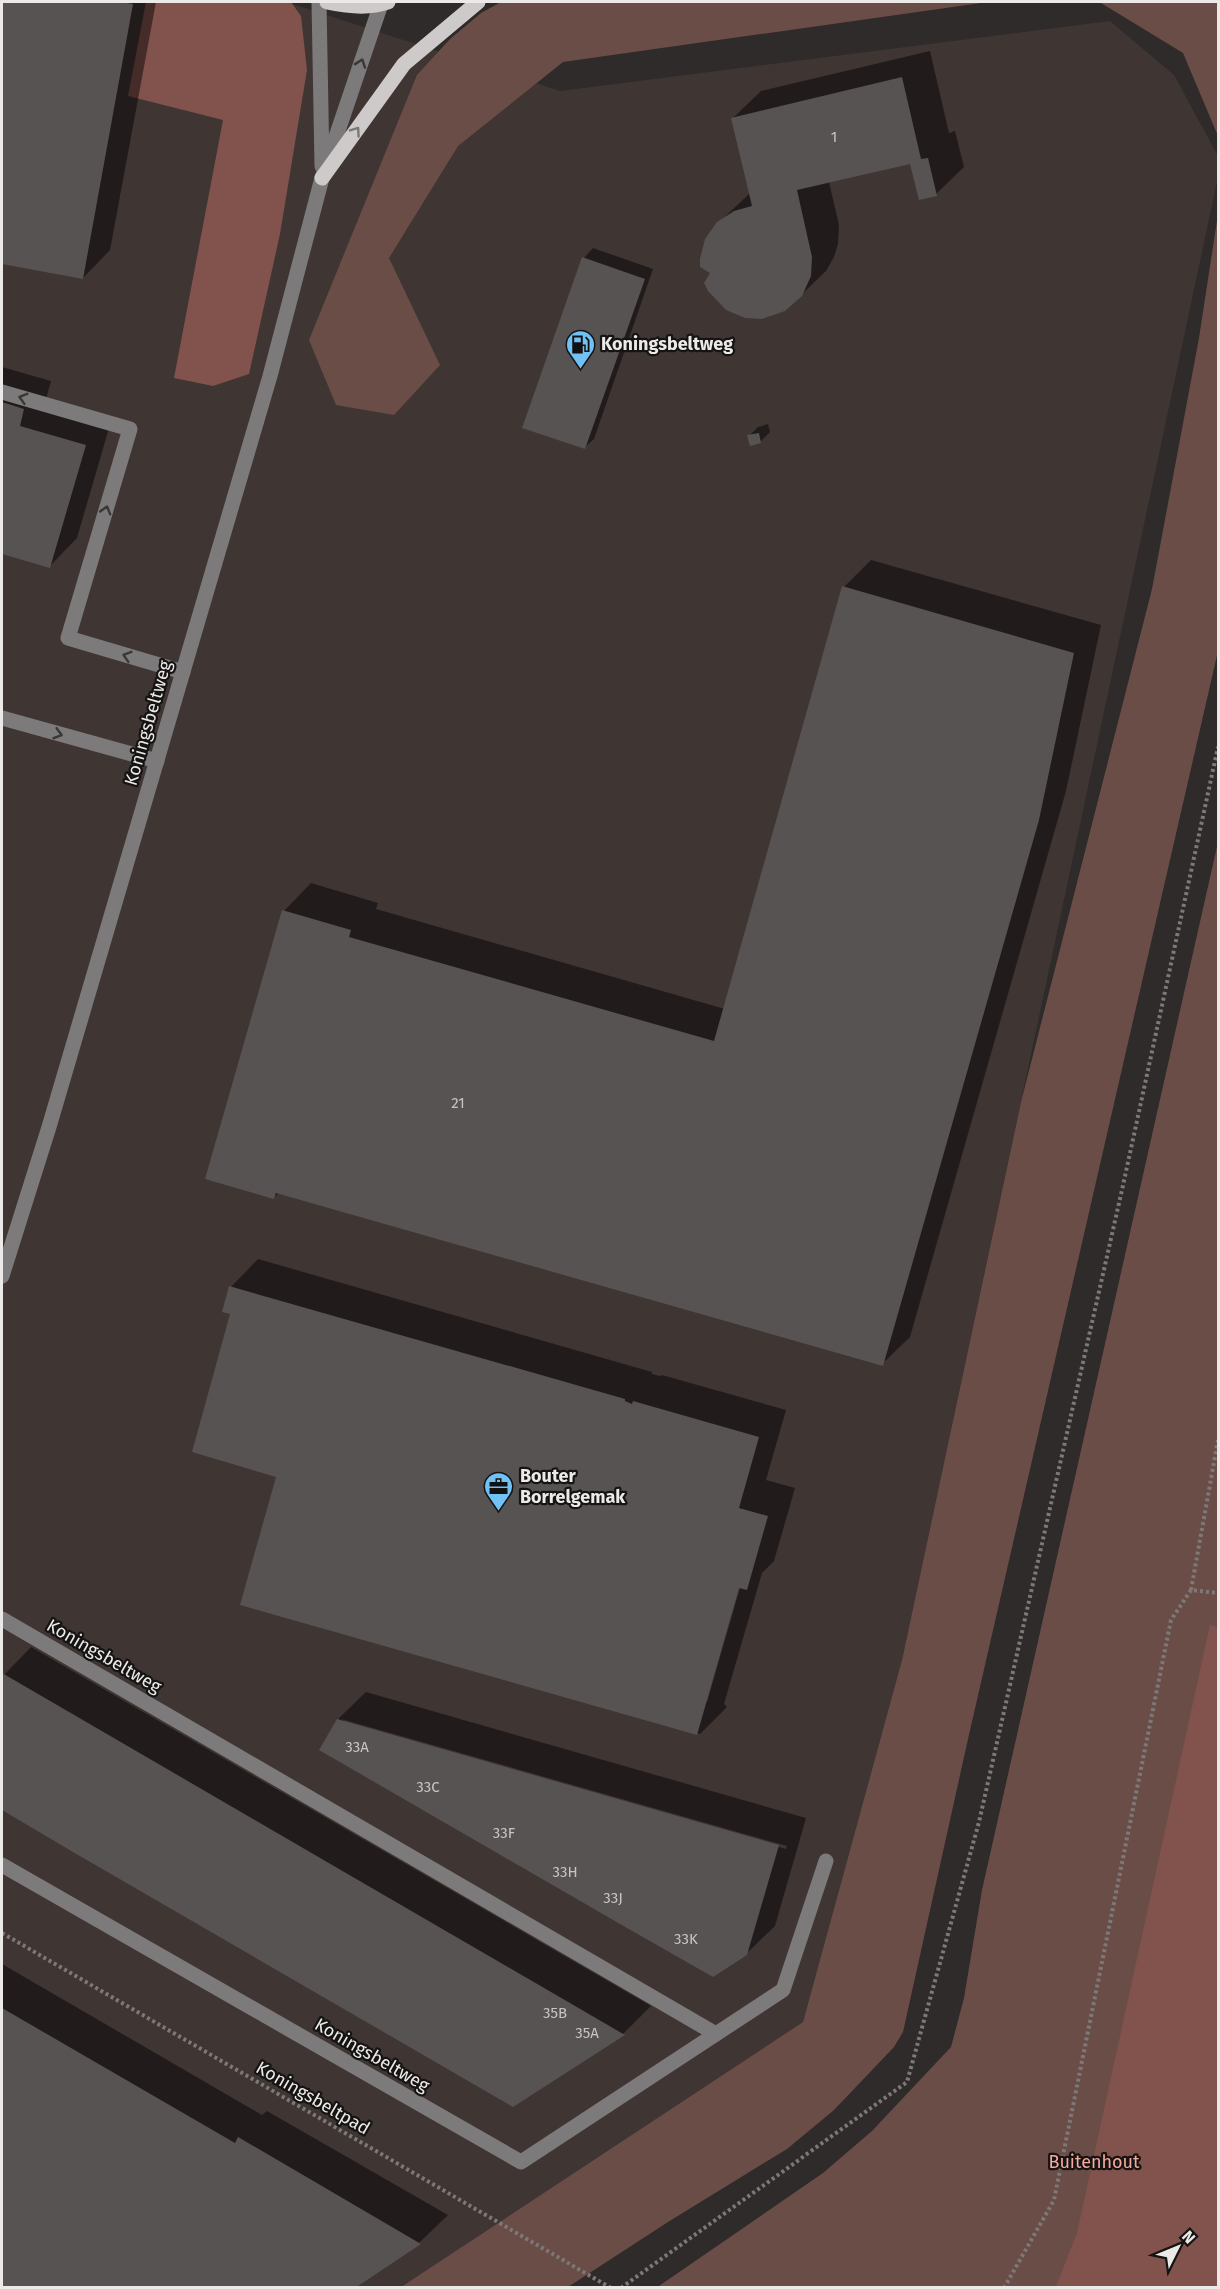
<svg xmlns="http://www.w3.org/2000/svg" width="1220" height="2289" font-family="'Fira Sans',sans-serif">
<style>
.built{fill:#3f3533}
.green{fill:#6b4d48}
.forest{fill:#82534c}
.shadow{fill:#0007;fill-rule:evenodd}
.building{fill:#575352}
.lines{fill:none;stroke-linecap:round;stroke-linejoin:round}
.path{stroke:#7c7978;stroke-width:4;stroke-dasharray:3 3;stroke-linecap:butt}
.minor{stroke:#7c7a7a;stroke-width:15}
.major{stroke:#cecac9;stroke-width:15}
.oneway{stroke:#393837}
.oneway2{stroke:#7b7877}
.labels{text-anchor:middle;stroke-width:4.5;stroke-linejoin:round;paint-order:stroke}
.number-label{font-size:15px;fill:#c7c4c3}
.poi-label{font-size:18px;font-weight:bold;fill:#ece9e9;stroke:#151413;text-anchor:start}
.street-label{font-size:18px;fill:#ece9e9;stroke:#151413}
.park-label{font-size:18px;fill:#f7a99d;stroke:#151413}
</style>
<rect width="100%" height="100%" fill="#2e2b2a"/>
<polygon class="built" points="2,2 287,2 560,91 1110,21 1174,75 1218,156 1218,177 902,1660 803,2022 401,2287 2,2288"/>
<g class="green">
<polygon points="501,2 988,2 563,62 458,146 389,258 440,365 394,415 336,405 309,340 417,75 450,39 481,13"/>
<polygon points="1076,2 1218,2 1218,136 1183,53 1101,3"/>
<polygon points="1218,214 1218,651 968,1739 903,2032 894,2047 834,2110 787,2149 668,2222 568,2287 401,2287 803,2022 902,1660 1021,1102 1152,589 1199,338"/>
<polygon points="1218,842 1218,2287 656,2288 823,2173 872,2131 951,2047 964,1998 982,1890"/>
</g>
<g class="forest">
<polygon points="146,2 291,2 301,16 307,70 280,234 249,374 213,386 174,378 223,120 128,96"/>
<polygon points="1210,1625 1218,1628 1218,2287 1056,2287 1077,2233"/>
</g>
<g class="shadow">
<polygon points="2,2 156,2 110,250 83,278 2,263"/>
<polygon points="930,51 949,133 955,131 964,167 936,194 911,162 829,182 839,225 838,244 834,257 826,271 797,299 712,273 715,226 750,193 733,118 761,91"/>
<polygon points="593,248 653,269 594,439 584,448 524,427 584,258"/>
<polygon points="2,367 51,381 46,399 112,418 77,538 50,566 2,553 2,556"/>
<polygon points="768,424 770,432 760,442 749,436 758,427"/>
<polygon points="871,560 1101,625 1066,791 910,1337 882,1364 279,1192 274,1198 284,911 311,883 378,903 376,909 725,1009 844,587"/>
<path d="M 258,1259 L 652,1372 L 652,1374 L 660,1376 L 662,1375 L 786,1410 L 766,1480 L 795,1488 L 774,1561 L 762,1573 L 724,1704 L 727,1707 L 700,1734 L 242,1604 L 278,1476 L 232,1313 L 231,1287 ZM 739,1580 L 742,1581 L 707,1702 L 704,1702 Z"/>
<polygon points="31,1647 651,2006 624,2033 513,2105 2,1809 2,1677"/>
<path d="M 366,1692 L 806,1818 L 775,1926 L 746,1954 L 338,1719 ZM 341,1719 L 787,1846 L 786,1849 L 347,1723 Z"/>
<polygon points="2,1964 262,2115 267,2111 448,2215 420,2242 352,2288 2,2288"/>
</g>
<g class="building">
<polygon points="2,2 120,2 133,4 83,279 2,264"/>
<polygon points="902,77 921,159 928,158 937,196 919,200 910,164 797,190 812,257 811,276 802,296 785,311 762,319 745,318 726,310 708,291 704,283 710,273 700,267 700,259 705,239 717,222 734,211 752,206 731,118"/>
<polygon points="582,257 645,279 585,449 522,428"/>
<polygon points="2,402 24,409 20,426 86,445 50,568 2,554"/>
<polygon points="759,433 761,443 750,446 747,435"/>
<polygon points="842,586 1074,653 1039,820 883,1366 276,1193 274,1199 205,1179 282,910 351,930 349,937 714,1041"/>
<polygon points="229,1286 625,1399 625,1401 632,1404 633,1401 759,1437 739,1508 768,1516 747,1590 739,1588 697,1735 240,1605 276,1477 192,1452 230,1314 222,1312"/>
<polygon points="2,1673 315,1855 625,2035 513,2107 73,1852 2,1810"/>
<polygon points="337,1719 779,1845 747,1955 713,1977 627,1928 319,1750"/>
<polygon points="2,2008 235,2143 238,2137 421,2244 355,2288 2,2288"/>
</g>
<g class="lines">
<g class="path">
<polyline points="1191,1590 1218,1440"/>
<polyline points="2,1933 611,2288"/>
<polyline points="621,2288 907,2082 979,1822 1122,1190 1218,747"/>
<polyline points="1004,2288 1054,2200 1171,1620 1191,1590 1218,1593"/>
</g>
<g class="minor">
<polyline points="319,2 322,166"/>
<polyline points="2,392 130,429 68,638 183,672"/>
<polyline points="2,718 157,761"/>
<polyline points="2,1276 49,1127 270,376 322,178 381,4"/>
<polyline points="2,1619 716,2034"/>
<polyline points="2,1865 521,2162 783,1990 826,1861"/>
</g>
<g class="major">
<path d="M 327,2 C 347,6 368,9 388,2"/>
<polyline points="322,178 404,64 478,2"/>
</g>
</g>
<defs><path id="oneway-chevron" d="M-2-3.5L2.5 0L-2 3.5" fill="none" stroke-width="1.6" stroke-linecap="round" stroke-linejoin="round" transform="scale(1.5)"/></defs>
<g class="oneway">
<use href="#oneway-chevron" transform="translate(361 63) rotate(-71)"/>
<use href="#oneway-chevron" transform="translate(23 398) rotate(-164)"/>
<use href="#oneway-chevron" transform="translate(106 510) rotate(-74)"/>
<use href="#oneway-chevron" transform="translate(127 656) rotate(-163)"/>
<use href="#oneway-chevron" transform="translate(58 734) rotate(16)"/>
</g>
<use class="oneway2" href="#oneway-chevron" transform="translate(356 131) rotate(-55)"/>
<defs>
<symbol id="fuel-pin" viewBox="-11 -11 22 30"><path d="M0 17L-7.5 6A9.5 9.5 0 1 1 7.5 6Z" fill="#71c1f5" stroke="#151413"/><path d="M-5.5-6h7V0h2V4h1.3V-2.5L3-4.5l.8-.8L6-3V5H2.5V1h-1V6h-7ZM-4.2-4.7v3.2H.2V-4.7Z" fill="#111"/></symbol>
<symbol id="office-pin" viewBox="-11 -11 22 30"><path d="M0 17L-7.5 6A9.5 9.5 0 1 1 7.5 6Z" fill="#71c1f5" stroke="#151413"/><path d="M-6-3h4V-5.5h4V-3h4V5H-6ZM-1-4.5V-3h2v-1.5ZM-6 0V1H6V0Z" fill="#111"/></symbol>
</defs>
<g fill-rule="evenodd">
<use href="#fuel-pin" x="564" y="328" width="33" height="45"/>
<use href="#office-pin" x="482" y="1470" width="33" height="45"/>
</g>
<g class="labels">
<g class="number-label">
<text x="834" y="142">1</text>
<text x="458" y="1108">21</text>
<text x="357" y="1752">33A</text>
<text x="428" y="1792">33C</text>
<text x="504" y="1838">33F</text>
<text x="565" y="1877">33H</text>
<text x="613" y="1903">33J</text>
<text x="686" y="1944">33K</text>
<text x="555" y="2018">35B</text>
<text x="587" y="2038">35A</text>
</g>
<g class="poi-label">
<text x="601" y="350">Koningsbeltweg</text>
<text x="520" y="1482">Bouter<tspan x="520" dy="21">Borrelgemak</tspan></text>
</g>
<g class="street-label">
<text transform="translate(148 723) rotate(-74)" y="6">Koningsbeltweg</text>
<text transform="translate(104 1656) rotate(30)" y="6">Koningsbeltweg</text>
<text transform="translate(372 2055) rotate(30)" y="6">Koningsbeltweg</text>
<text transform="translate(313 2098) rotate(30)" y="6">Koningsbeltpad</text>
</g>
<g class="park-label">
<text x="1094" y="2168">Buitenhout</text>
</g>
</g>
<rect width="1220" height="2289" fill="none" stroke="#ece9e9" stroke-width="6"/>
<g transform="translate(1178 2247) rotate(47)" stroke="#151413" stroke-width="4.5" paint-order="stroke">
<path d="M0-4.5L10 22L0 15L-10 22Z" fill="#ece9e9"/>
<text y="-9" font-size="16" font-weight="bold" text-anchor="middle" fill="#ece9e9">N</text>
</g>
</svg>
